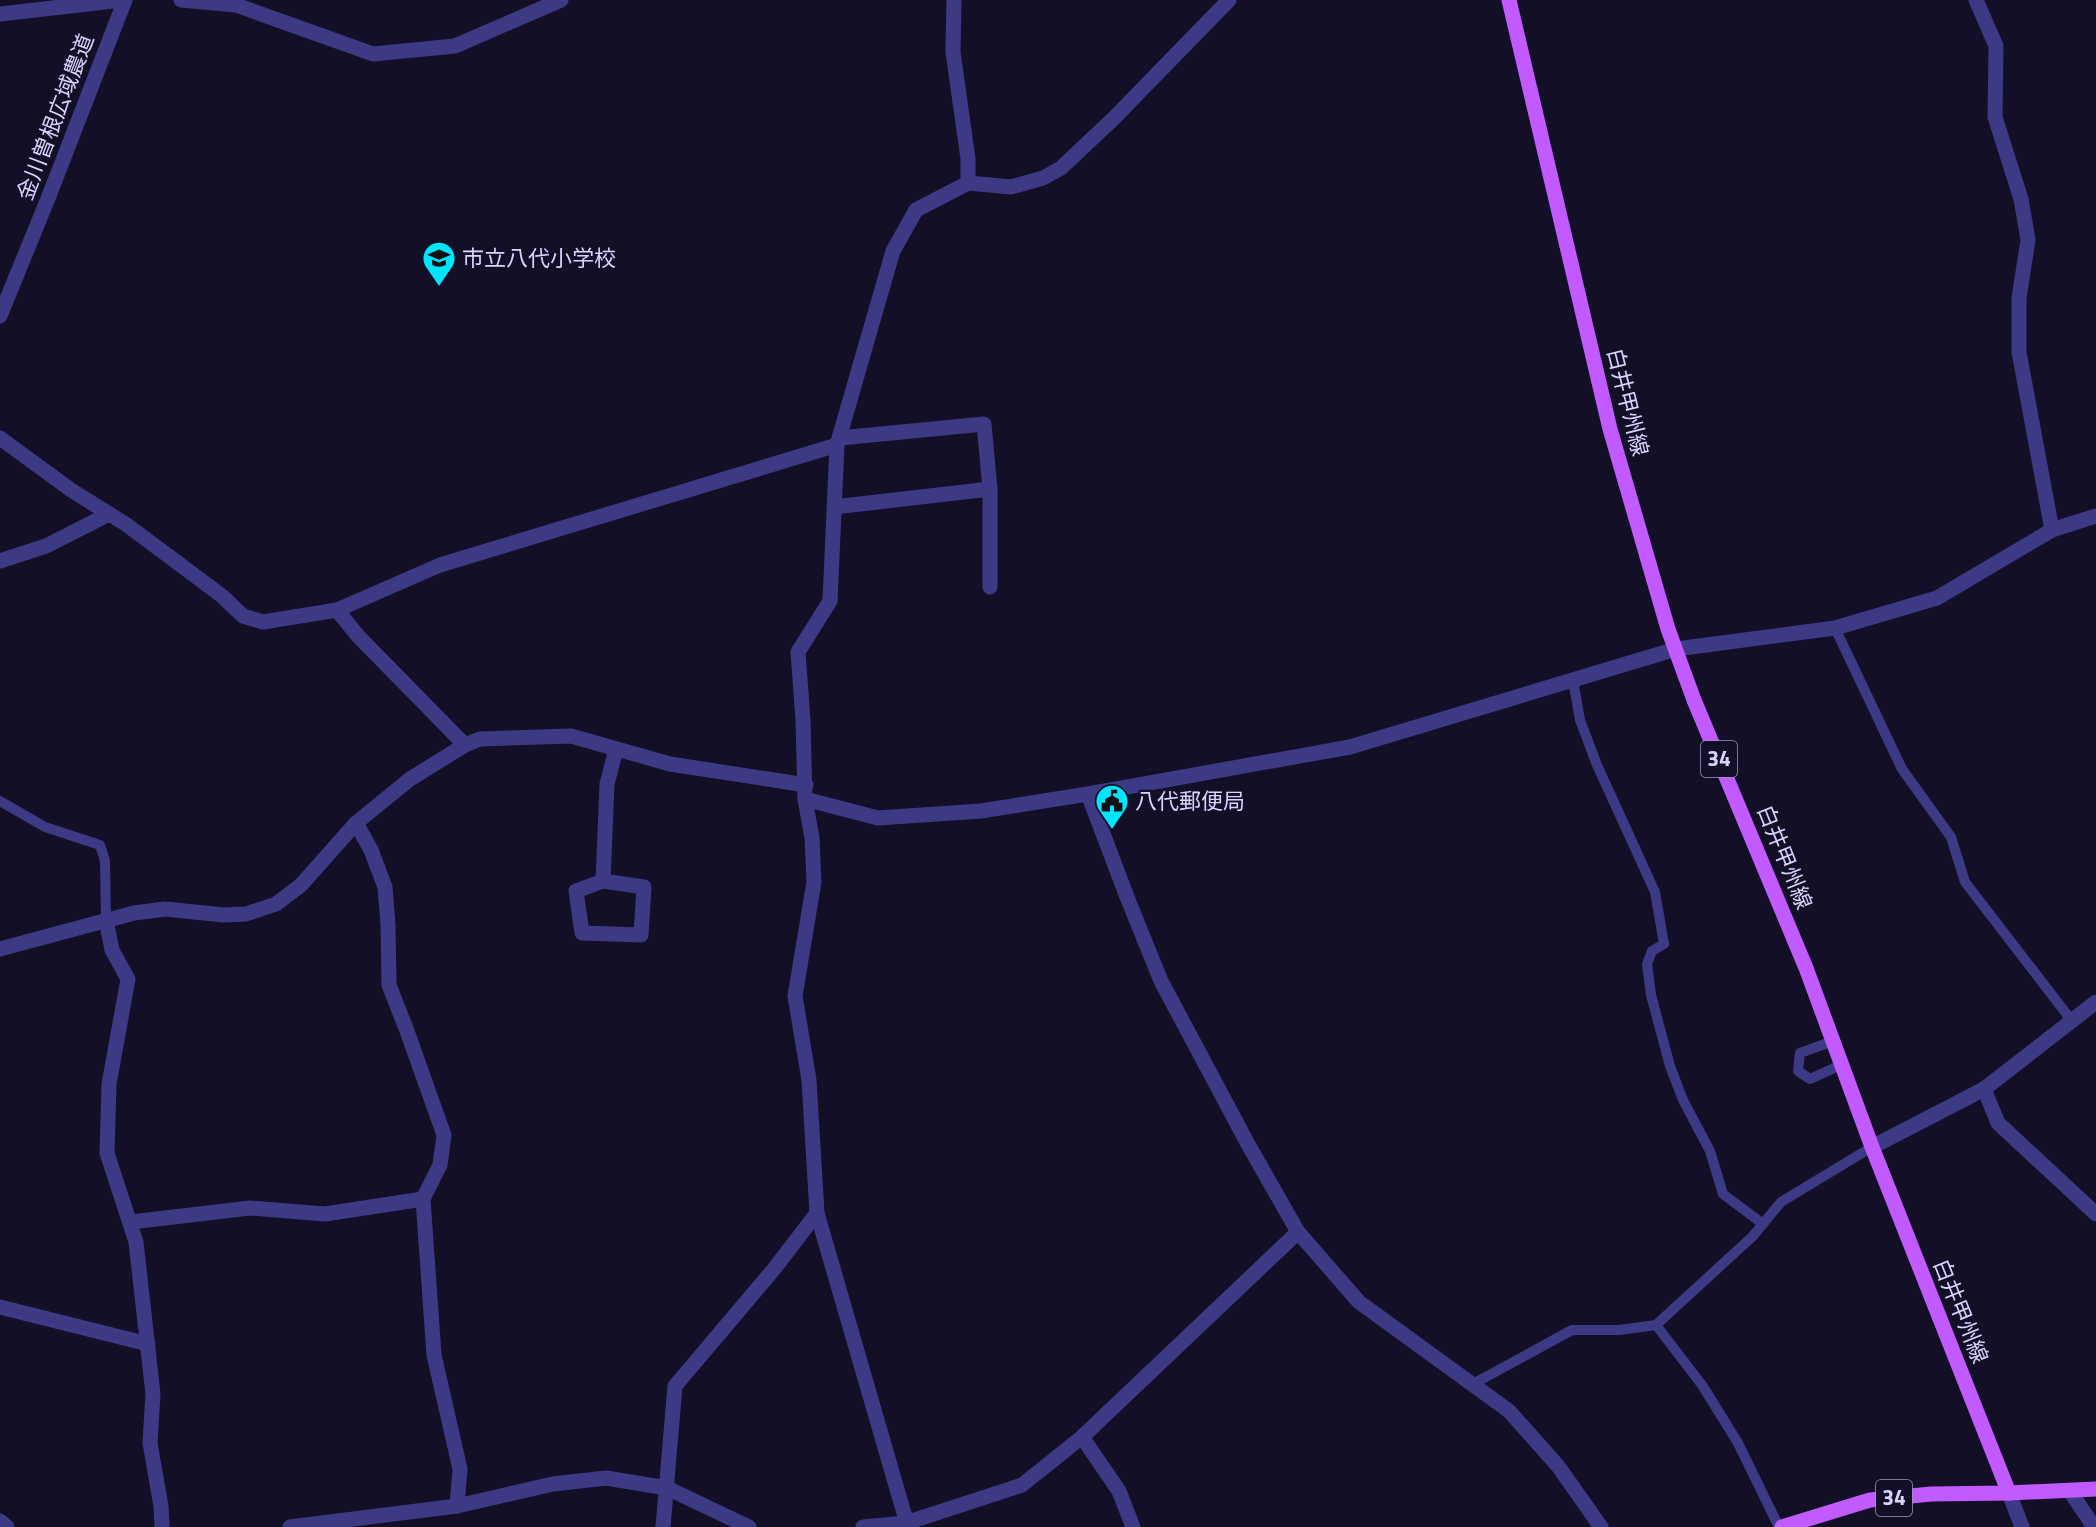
<svg xmlns="http://www.w3.org/2000/svg" width="2096" height="1527" font-family="'Titillium Web','Noto Sans JP',sans-serif">
<style>
.lines{fill:none;stroke-linecap:round;stroke-linejoin:round}
.service{stroke:#3d3a85;stroke-width:10}
.minor{stroke:#3d3a85;stroke-width:15}
.tertiary{stroke:#3d3a85;stroke-width:15}
.primary{stroke:#c25bff;stroke-width:15}
.labels{text-anchor:middle;stroke-width:4.5;stroke-linejoin:round;paint-order:stroke}
.shield{fill:#130f26;stroke:#9e99be;stroke-width:1.5}
.shield-label{font-size:21px;font-weight:bold;fill:#d9d4ff}
.street-label{font-size:22px;fill:#d9d4ff;stroke:#130f26}
.poi-label{font-size:22px;fill:#d9d4ff;stroke:#130f26;text-anchor:start}
</style>
<rect width="100%" height="100%" fill="#130f26"/>
<g class="lines">
<g class="service">
<polyline points="1835,628 1902,769 1951,837 1965,882 2072,1021"/>
<polyline points="1573,680 1580,720 1597,765 1655,892 1664,944 1652,951 1647,964 1651,995 1670,1066 1683,1100 1710,1151 1723,1194 1763,1224"/>
<polyline points="0,801 45,827 100,845 105,861 106,920"/>
<polyline points="1833,1041 1800,1053 1798,1071 1810,1079 1841,1065"/>
<polyline points="1656,1325 1702,1385 1738,1443 1779,1527"/>
<polyline points="1473,1384 1572,1330 1619,1330 1656,1325 1753,1236 1781,1202 1872,1147"/>
</g>
<g class="minor">
<polyline points="181,0 236,5 373,54 455,46 561,0"/>
<polyline points="954,0 953,52 968,159 968,183"/>
<polyline points="1976,0 1996,46 1995,117 2021,199 2028,240 2019,298 2019,352 2052,530"/>
<polyline points="0,14 122,0"/>
<polyline points="0,438 71,490 127,525 190,572 222,596 243,616 263,622 337,610 440,565 837,445"/>
<polyline points="840,438 984,424 990,489 990,587"/>
<polyline points="834,507 990,489"/>
<polyline points="0,561 46,546 109,514"/>
<polyline points="337,610 358,636 465,745"/>
<polyline points="1088,794 1127,897 1161,981 1249,1146 1298,1232 1359,1302 1509,1411 1558,1466 1601,1527"/>
<polyline points="805,799 878,818 981,811 1088,794 1350,747 1676,649 1835,628 1937,598 2052,530 2096,516"/>
<polyline points="356,823 371,850 385,887 388,925 389,985 407,1031 444,1135 440,1165 423,1199 434,1355 460,1469 457,1506"/>
<polyline points="603,881 644,887 641,935 582,933 576,891 603,881 607,784 616,749"/>
<polyline points="106,920 112,950 128,979 109,1084 107,1153 136,1242 153,1394 150,1443 161,1506 162,1527"/>
<polyline points="0,949 134,913 165,909 224,915 246,914 276,904 301,885 356,823 410,779 465,745 480,739 571,736 670,764 806,785"/>
<polyline points="1984,1089 1998,1123 2096,1214"/>
<polyline points="1872,1147 1984,1089 2096,1002"/>
<polyline points="131,1222 250,1208 325,1214 423,1199"/>
<polyline points="0,1307 148,1344"/>
<polyline points="1082,1437 1119,1491 1133,1527"/>
<polyline points="2070,1491 2094,1527"/>
<polyline points="0,1521 7,1527"/>
<polyline points="290,1527 457,1506 553,1484 606,1478 667,1488 749,1527"/>
<polyline points="663,1527 675,1386 774,1269 817,1213"/>
<polyline points="863,1527 906,1523 1022,1485 1082,1437 1298,1232"/>
<polyline points="908,1527 817,1213 809,1080 795,996 814,882 812,838 805,799 803,720 798,652 830,601 837,445 893,251 916,210 968,183 1011,187 1043,178 1061,168 1114,118 1229,0"/>
</g>
<g class="tertiary">
<polyline points="0,316 49,196 125,0"/>
<polyline points="2009,1493 2022,1527"/>
</g>
<g class="primary">
<polyline points="1509,0 1610,429 1668,629 1694,700 1806,968 1872,1147 2009,1493"/>
<polyline points="1782,1527 1870,1500 1931,1494 2009,1493 2096,1489"/>
</g>
</g>
<defs>
<symbol id="school-pin" viewBox="-11 -11 22 30"><path d="M0 17L-7.5 6A9.5 9.5 0 1 1 7.5 6Z" fill="#00e5ff" stroke="#130f26"/><path d="M0-5L7-2L0 1L-7-2ZM-4 1L0 2.5L4 1V4Q0 6-4 4Z" fill="#111"/></symbol>
<symbol id="civic-pin" viewBox="-11 -11 22 30"><path d="M0 17L-7.5 6A9.5 9.5 0 1 1 7.5 6Z" fill="#00e5ff" stroke="#130f26"/><path d="M-.6-6.5H3V-4.5H.6V-3L4-1V1h2V6H-6V1h2V-1L-.6-3ZM-1.2 2.5V6h2.4V2.5Z" fill="#111"/></symbol>
</defs>
<g fill-rule="evenodd">
<use href="#school-pin" x="420" y="239" width="38" height="52"/>
<use href="#civic-pin" x="1093" y="782" width="38" height="52"/>
</g>
<g class="labels">
<g class="shield">
<rect x="1701" y="741" width="36" height="36" rx="4.5"/>
<rect x="1876" y="1480" width="36" height="36" rx="4.5"/>
</g>
<g class="shield-label">
<text x="1719" y="766">34</text>
<text x="1894" y="1505">34</text>
</g>
<g class="street-label">
<text transform="translate(55 117) rotate(-69)" y="8">金川曽根広域農道</text>
<text transform="translate(1628 402) rotate(76)" y="8">白井甲州線</text>
<text transform="translate(1785 857) rotate(68)" y="8">白井甲州線</text>
<text transform="translate(1961 1311) rotate(68)" y="8">白井甲州線</text>
</g>
<g class="poi-label">
<text x="462" y="266">市立八代小学校</text>
<text x="1135" y="809">八代郵便局</text>
</g>
</g>
</svg>
